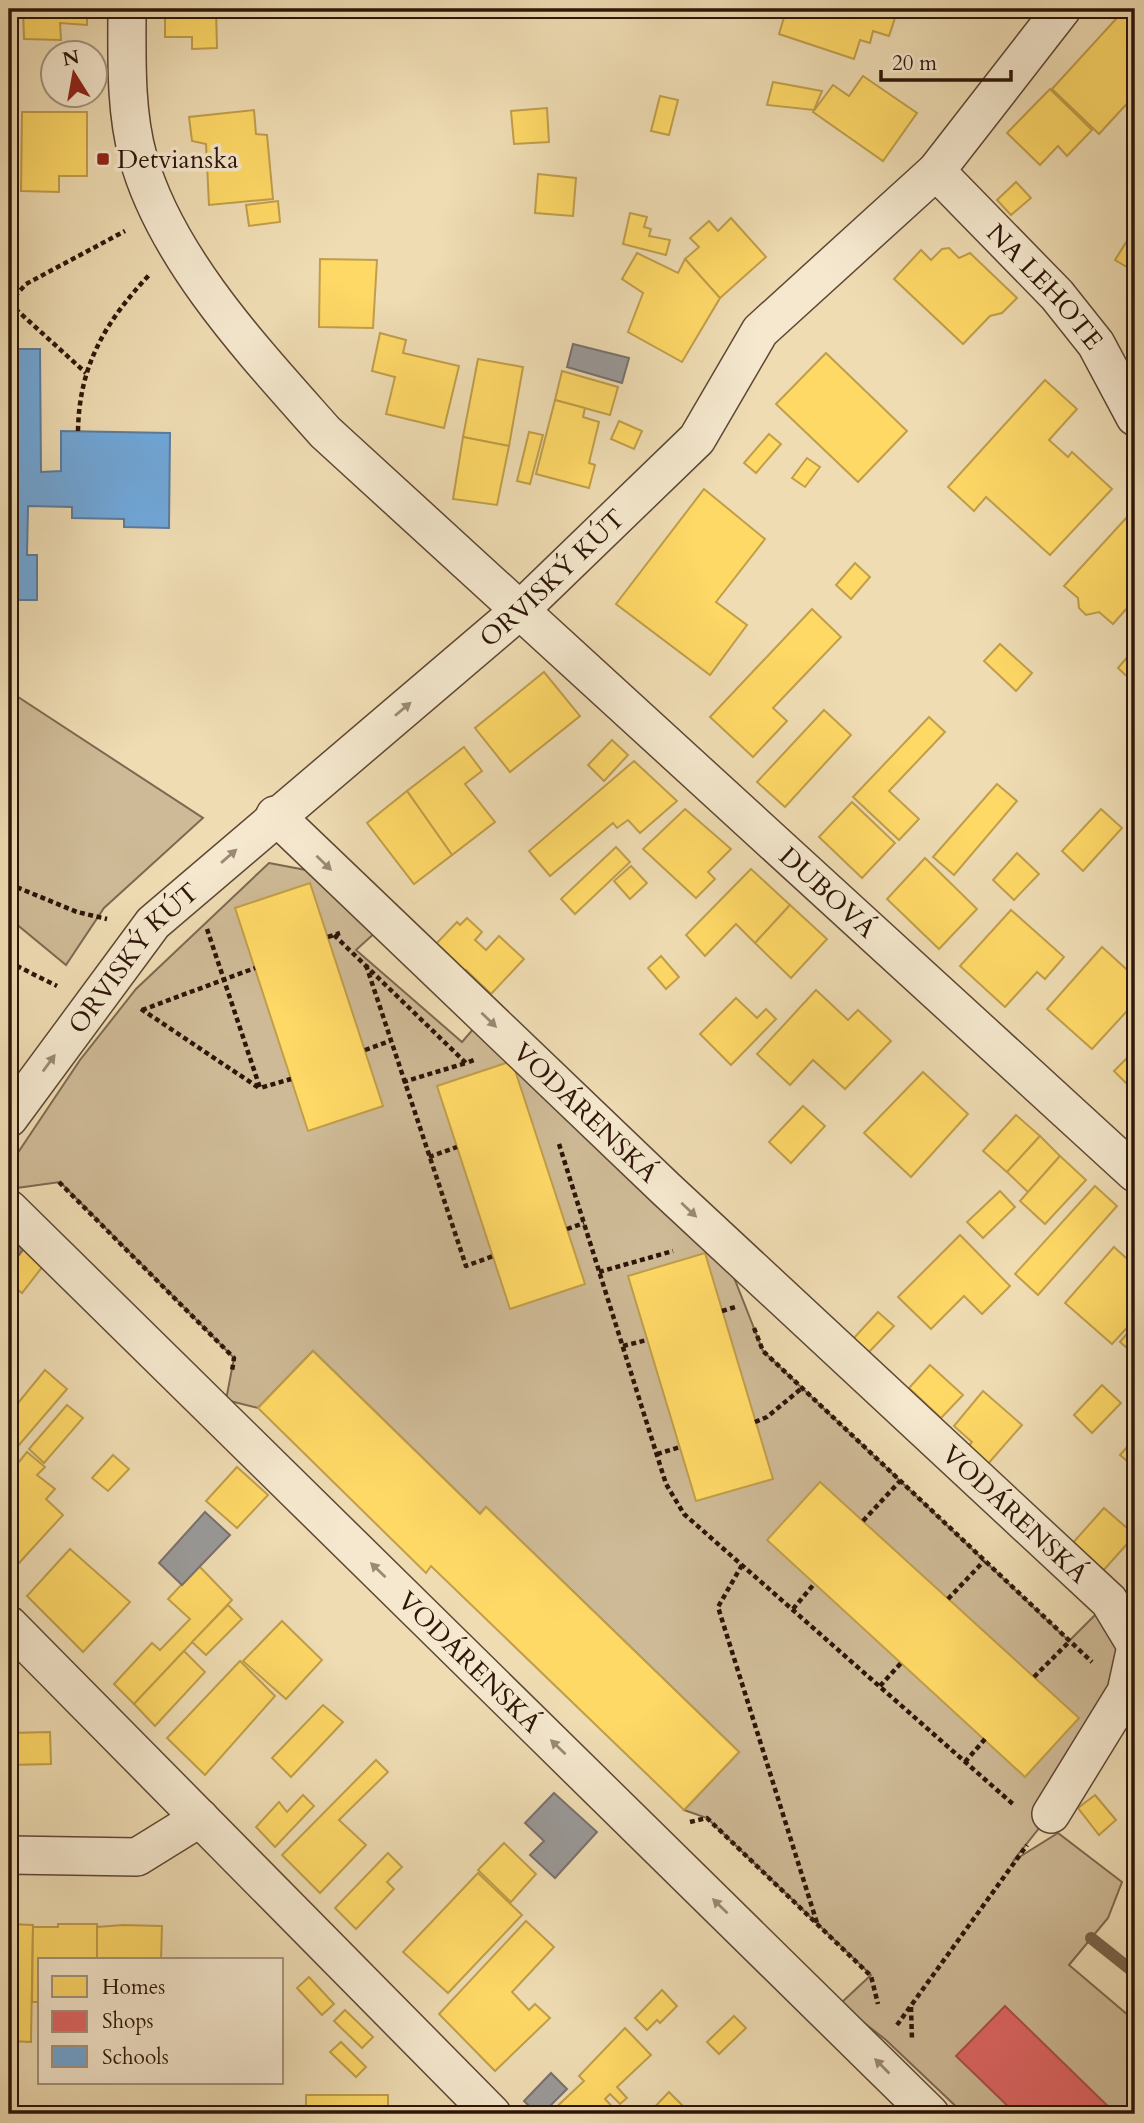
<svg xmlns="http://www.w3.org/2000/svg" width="1144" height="2123" font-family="Cardo,serif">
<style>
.green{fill:#ceba96;stroke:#7e6850;stroke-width:2}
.homes{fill:#ffd966;stroke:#c09e4a;stroke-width:2}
.shops{fill:#e06666;stroke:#ab4e4a;stroke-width:2}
.schools{fill:#6fa8dc;stroke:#5c7c9d;stroke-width:2}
.industry{fill:#999;stroke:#79716e;stroke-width:2}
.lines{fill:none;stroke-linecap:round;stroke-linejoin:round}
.stream{stroke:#7a644c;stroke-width:12}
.minor-casing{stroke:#5e4734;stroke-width:40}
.path{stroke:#2e1509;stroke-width:4.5;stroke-dasharray:5 3.5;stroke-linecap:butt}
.minor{stroke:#f5e8ce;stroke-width:37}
.oneway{fill:#9b8975}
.poi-dot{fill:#8f2418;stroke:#f5e8ce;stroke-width:2.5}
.labels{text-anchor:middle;stroke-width:7;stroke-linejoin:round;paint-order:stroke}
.poi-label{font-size:26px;fill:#2e1509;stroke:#f5e8ce;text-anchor:start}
.street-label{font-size:26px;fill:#2e1509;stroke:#f5e8ce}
</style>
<rect width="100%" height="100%" fill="#efdcb3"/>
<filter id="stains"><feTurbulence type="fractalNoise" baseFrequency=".00286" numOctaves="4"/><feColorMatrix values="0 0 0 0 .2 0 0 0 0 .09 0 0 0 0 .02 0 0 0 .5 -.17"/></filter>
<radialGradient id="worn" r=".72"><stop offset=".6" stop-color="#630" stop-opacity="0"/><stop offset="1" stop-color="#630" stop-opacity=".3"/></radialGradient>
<g class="green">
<polygon points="9,691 203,818 104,908 66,965 9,918"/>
<polygon points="269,863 311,871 378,930 356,950 462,1042 481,1020 731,1270 763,1351 1069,1641 1109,1601 1126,1692 1040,1827 1013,1861 1058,1833 1122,1882 1108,1918 1069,1965 1135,2021 1135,2114 964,2114 886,2040 840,2004 871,1975 707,1818 684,1810 739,1752 486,1507 480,1514 313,1351 258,1408 226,1400 234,1358 60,1182 9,1189 9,1166 80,1060 136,989"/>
</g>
<g class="homes">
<polygon points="23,9 87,9 87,25 60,23 61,40 24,39"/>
<polygon points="165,9 216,9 217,48 192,49 192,37 165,37"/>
<polygon points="768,9 898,9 889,36 873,31 870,43 860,40 854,59 779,34 785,14"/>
<polygon points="1125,9 1135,17 1135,95 1099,134 1052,89"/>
<polygon points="863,76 917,113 883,161 813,112 833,85 849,96"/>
<polygon points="773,82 822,91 814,110 767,105"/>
<polygon points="1050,89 1092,130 1067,156 1058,146 1040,165 1007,133"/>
<polygon points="660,96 678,100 669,135 651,131"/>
<polygon points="547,108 549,142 514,144 511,111"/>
<polygon points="254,110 256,134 267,135 273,199 209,205 206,144 192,141 189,117"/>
<polygon points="22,112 87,112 87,176 59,176 59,192 21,191"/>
<polygon points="538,174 576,178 573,216 535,213"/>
<polygon points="1016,182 1031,198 1011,215 997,200"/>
<polygon points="278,201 280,222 249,226 246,205"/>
<polygon points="630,213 647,217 644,227 651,229 649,236 670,240 666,255 623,244"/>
<polygon points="731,218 766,257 720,298 685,259 699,247 690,238 709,221 718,231"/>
<polygon points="1135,228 1135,281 1128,276 1132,270 1115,260"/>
<polygon points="949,248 959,258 970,253 1017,298 1002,313 990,316 963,344 894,279 921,250 931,260 942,249"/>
<polygon points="637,253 678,273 685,259 720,298 682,362 628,332 643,293 622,279"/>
<polygon points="320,259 377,260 373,328 319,327"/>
<polygon points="380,333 406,340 403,353 459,366 444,428 386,414 395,377 372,371"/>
<polygon points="826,353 907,431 858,482 776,404"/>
<polygon points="478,359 523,367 509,446 463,437"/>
<polygon points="562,371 618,387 610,415 555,400"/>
<polygon points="1045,380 1077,409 1049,440 1068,457 1072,452 1112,489 1050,555 986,497 974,511 948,487"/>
<polygon points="555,400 585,408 583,417 599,422 589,463 595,465 589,488 536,474"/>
<polygon points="619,421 642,431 634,449 611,439"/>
<polygon points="529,432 543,435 530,484 517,481"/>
<polygon points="769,434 781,444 756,473 744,463"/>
<polygon points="463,437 509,446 497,505 453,499"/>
<polygon points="807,458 820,467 805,487 792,478"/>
<polygon points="704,489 765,539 716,602 747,625 710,675 616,604"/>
<polygon points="1128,516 1135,523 1135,599 1113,624 1099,612 1086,615 1079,608 1078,598 1064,586"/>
<polygon points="855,563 870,577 851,599 836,585"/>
<polygon points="812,609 841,637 773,708 787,721 753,757 710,717"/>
<polygon points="1000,644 1032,673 1016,691 984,661"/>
<polygon points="1135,648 1135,684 1118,668"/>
<polygon points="544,672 580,716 510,772 475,728"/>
<polygon points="824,710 851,735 785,807 757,782"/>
<polygon points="929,717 945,732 889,791 919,819 899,840 853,797"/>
<polygon points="612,740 628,755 604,781 588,765"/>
<polygon points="464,747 482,771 465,784 495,822 452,855 407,791"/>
<polygon points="634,761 677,801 640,833 628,820 617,828 613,823 550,876 529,851"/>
<polygon points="997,784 1017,801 954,875 933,857"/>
<polygon points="407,791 452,855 414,884 367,823"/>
<polygon points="852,802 895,843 862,878 819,837"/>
<polygon points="685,809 731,849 708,872 715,879 696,898 643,849"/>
<polygon points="1101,809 1122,828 1083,871 1062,851"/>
<polygon points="616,847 630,862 575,914 561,899"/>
<polygon points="1017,853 1039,874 1014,900 993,880"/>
<polygon points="925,858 977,909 939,949 887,899"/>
<polygon points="631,866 647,883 630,899 614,881"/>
<polygon points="751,869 790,905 755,943 736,924 705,956 686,935"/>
<polygon points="310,883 383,1106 308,1131 235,908"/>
<polygon points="790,905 827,939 791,978 755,943"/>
<polygon points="1011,910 1064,957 1045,979 1037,972 1005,1007 960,966"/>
<polygon points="467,918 482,932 475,940 486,950 499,936 524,959 491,994 466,970 463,974 434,946 457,922 460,925"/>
<polygon points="1102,947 1135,977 1135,1015 1133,1017 1127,1011 1092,1049 1047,1009"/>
<polygon points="661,956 679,977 666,989 648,968"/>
<polygon points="816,990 848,1020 858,1010 891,1041 845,1089 813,1060 790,1085 757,1054"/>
<polygon points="736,998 757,1018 766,1009 776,1019 731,1065 700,1034"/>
<polygon points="1135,1050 1135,1092 1114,1071"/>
<polygon points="512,1061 585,1284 510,1309 437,1086"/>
<polygon points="923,1072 968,1114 911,1177 864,1133"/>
<polygon points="803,1106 825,1126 791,1163 769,1142"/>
<polygon points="1016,1115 1040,1136 1007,1172 983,1151"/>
<polygon points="1040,1136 1060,1156 1028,1192 1007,1172"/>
<polygon points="1060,1156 1086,1180 1045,1224 1020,1201"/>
<polygon points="1095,1186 1117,1206 1038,1295 1015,1274"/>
<polygon points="1000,1191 1015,1207 983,1238 967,1222"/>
<polygon points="960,1235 1010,1286 982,1314 964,1296 931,1329 898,1297"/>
<polygon points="25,1247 43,1266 22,1293 9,1283 9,1268"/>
<polygon points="1114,1247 1135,1266 1135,1319 1112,1344 1065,1303"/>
<polygon points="705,1253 773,1479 696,1501 628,1276"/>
<polygon points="878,1312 894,1326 868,1353 853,1339"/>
<polygon points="1135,1324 1135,1341 1128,1349 1120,1342"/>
<polygon points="313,1351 480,1514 486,1507 739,1752 684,1810 431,1566 426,1573 258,1408"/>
<polygon points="930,1365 963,1395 941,1418 909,1388"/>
<polygon points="45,1370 67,1389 19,1445 9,1436 9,1414"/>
<polygon points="1102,1385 1121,1403 1092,1433 1074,1415"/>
<polygon points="983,1391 1022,1425 987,1465 967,1448 972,1442 954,1426"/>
<polygon points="67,1405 83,1418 44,1463 29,1449"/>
<polygon points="1135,1438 1135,1468 1120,1455"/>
<polygon points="27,1452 45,1467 37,1475 55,1489 46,1499 63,1515 19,1563 9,1554 9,1474"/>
<polygon points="113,1455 129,1469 108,1491 92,1478"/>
<polygon points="237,1467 268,1495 237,1528 206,1501"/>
<polygon points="820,1482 1079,1718 1025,1777 767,1540"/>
<polygon points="1104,1508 1135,1535 1102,1572 1071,1545"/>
<polygon points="70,1549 130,1602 83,1652 27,1596"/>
<polygon points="199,1566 232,1600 134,1704 114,1684 152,1643 160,1650 190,1619 168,1599"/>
<polygon points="228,1605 242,1619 206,1655 192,1642"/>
<polygon points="282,1621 322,1660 286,1699 243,1661"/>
<polygon points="184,1651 205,1672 155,1726 134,1704"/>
<polygon points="240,1661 275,1696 205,1775 167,1738"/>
<polygon points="323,1705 343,1722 291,1777 272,1758"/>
<polygon points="50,1732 51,1764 9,1765 9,1733"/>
<polygon points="376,1760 388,1772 339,1820 366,1845 320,1893 282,1855"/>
<polygon points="303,1795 314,1806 275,1847 256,1827 279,1802 287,1812"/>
<polygon points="1095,1795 1116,1820 1099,1835 1078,1808"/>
<polygon points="504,1843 536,1874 511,1902 478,1870"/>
<polygon points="388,1853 402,1867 387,1882 394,1889 356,1929 335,1908"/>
<polygon points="478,1873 522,1915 448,1993 403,1952"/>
<polygon points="526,1921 554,1947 512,1992 529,2010 535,2004 550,2018 495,2071 439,2014"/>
<polygon points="9,1924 33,1925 31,2042 9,2041"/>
<polygon points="58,1924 97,1924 97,1960 40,1960 40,2002 32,2002 33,1927 58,1927"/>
<polygon points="123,1925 162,1926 161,1960 97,1960 97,1927"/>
<polygon points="309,1977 334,2004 322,2015 297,1988"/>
<polygon points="662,1990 677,2006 660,2023 657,2020 647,2030 635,2018"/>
<polygon points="345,2010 373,2037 362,2048 334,2021"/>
<polygon points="734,2016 746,2028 719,2054 707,2042"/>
<polygon points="625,2028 651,2055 617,2087 627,2098 620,2104 610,2094 605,2099 619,2114 549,2114 584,2081 579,2076"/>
<polygon points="341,2042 366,2067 356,2077 330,2052"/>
<polygon points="669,2092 687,2110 683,2114 648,2114"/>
<rect x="306" y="2095" width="82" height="19"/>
</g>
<polygon class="shops" points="1005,2006 1116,2114 1016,2114 956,2056"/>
<polygon class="schools" points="9,349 40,349 41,472 61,471 61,431 170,433 169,528 124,527 124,519 72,518 72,507 28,506 27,555 37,555 37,600 9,600"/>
<g class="industry">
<polygon points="573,344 629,358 622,383 567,367"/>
<polygon points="9,1231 25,1247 9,1268"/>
<polygon points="205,1512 230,1535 182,1585 159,1563"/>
<polygon points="554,1793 597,1832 555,1878 530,1855 544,1841 525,1823"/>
<polygon points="551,2073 567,2089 542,2114 537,2114 524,2101"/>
</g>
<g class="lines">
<polyline class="stream" points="1091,1938 1135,1973"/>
<defs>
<g id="minor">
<path id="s1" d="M 127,9 C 127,57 125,110 138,157 C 166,259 256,354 325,432 L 1135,1173"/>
<path id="s2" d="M 936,171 L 1057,295 L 1096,344 L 1135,417"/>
<path id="s3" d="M 275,815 L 666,1189 L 1109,1601 L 1135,1644"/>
<path id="s4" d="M 9,1118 L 153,923 L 519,611 L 697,439 L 760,331 L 936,171 L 1062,9"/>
<path id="s5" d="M 9,1209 L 930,2114"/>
<polyline points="9,1625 492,2114"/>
<polyline points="1051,1814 1126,1692 1135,1651"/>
<polyline points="9,1855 137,1857 200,1818"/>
</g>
</defs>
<use href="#minor" class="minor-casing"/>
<g class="path">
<polyline points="9,303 26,284 125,231"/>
<polyline points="9,303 86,373"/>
<path d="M 78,431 C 79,365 106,321 150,274"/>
<polyline points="9,884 77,912 107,919"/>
<polyline points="207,929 260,1088 291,1079"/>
<polyline points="334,935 466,1063 474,1060"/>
<polyline points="328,937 340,933"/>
<polyline points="9,962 57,986"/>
<polyline points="366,965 466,1266 493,1256"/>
<polyline points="141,1009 259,1088"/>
<polyline points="142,1010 255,968"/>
<polyline points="365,1050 390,1041"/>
<polyline points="403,1082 466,1063"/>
<polyline points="559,1144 666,1484 684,1514 1014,1805"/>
<polyline points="429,1157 457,1147"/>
<polyline points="59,1182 234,1358 232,1371"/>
<polyline points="567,1229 584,1223"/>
<polyline points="599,1272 673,1251"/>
<polyline points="722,1311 735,1307"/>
<polyline points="754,1328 763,1351 1092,1662"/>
<polyline points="623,1346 647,1340"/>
<polyline points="755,1422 767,1417 802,1388"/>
<polyline points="657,1454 680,1447"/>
<polyline points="863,1521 900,1481"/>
<polyline points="742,1565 718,1607 817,1923"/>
<polyline points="948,1599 984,1561"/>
<polyline points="793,1609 814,1584"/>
<polyline points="1034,1677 1070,1641"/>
<polyline points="880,1686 901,1663"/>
<polyline points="965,1762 985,1739"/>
<polyline points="690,1822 707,1818 871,1976 878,2004"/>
<polyline points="911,2007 912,2040"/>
<polyline points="897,2025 1027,1845"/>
</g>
<use href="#minor" class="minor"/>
</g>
<defs><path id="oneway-solid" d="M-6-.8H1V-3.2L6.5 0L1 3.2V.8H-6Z" transform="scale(1.75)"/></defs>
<g class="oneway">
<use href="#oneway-solid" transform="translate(403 709) rotate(-40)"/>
<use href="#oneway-solid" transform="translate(229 856) rotate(-41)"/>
<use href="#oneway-solid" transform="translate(324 863) rotate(44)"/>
<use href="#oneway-solid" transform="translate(489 1020) rotate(44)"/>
<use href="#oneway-solid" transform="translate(49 1063) rotate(-54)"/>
<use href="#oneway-solid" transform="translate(689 1210) rotate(43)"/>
<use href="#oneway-solid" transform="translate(378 1570) rotate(-136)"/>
<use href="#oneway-solid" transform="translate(558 1747) rotate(-136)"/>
<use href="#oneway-solid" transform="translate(720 1906) rotate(-136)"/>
<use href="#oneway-solid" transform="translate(882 2066) rotate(-135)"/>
</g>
<rect class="poi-dot" x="96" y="152" width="14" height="14" rx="3.5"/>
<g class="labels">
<g class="poi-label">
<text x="117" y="168">Detvianska</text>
</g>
<g class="street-label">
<text dy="9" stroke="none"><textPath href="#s2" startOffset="159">NA LEHOTE</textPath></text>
<text dy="9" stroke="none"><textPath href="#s4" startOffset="770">ORVISKÝ KÚT</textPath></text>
<text dy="9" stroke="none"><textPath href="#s1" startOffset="1166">DUBOVÁ</textPath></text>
<text dy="9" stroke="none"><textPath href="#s4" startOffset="203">ORVISKÝ KÚT</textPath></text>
<text dy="9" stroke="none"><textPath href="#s3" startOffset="430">VODÁRENSKÁ</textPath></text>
<text dy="9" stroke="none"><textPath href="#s3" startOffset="1018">VODÁRENSKÁ</textPath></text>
<text dy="9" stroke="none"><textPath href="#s5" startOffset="646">VODÁRENSKÁ</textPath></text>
</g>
</g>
<rect width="1144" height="2123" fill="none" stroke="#efdcb3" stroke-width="35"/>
<rect x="10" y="10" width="1123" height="2102" fill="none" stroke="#2e1509" stroke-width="3.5"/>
<rect x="18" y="18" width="1109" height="2088" fill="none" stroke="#2e1509" stroke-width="2"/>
<rect x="38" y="1958" width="245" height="126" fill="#f5e8ce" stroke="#a5947f" stroke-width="2"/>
<rect x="52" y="1976" width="35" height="21" fill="#ffd966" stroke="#a5947f" stroke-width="2"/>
<text x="102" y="1994" font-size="21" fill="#2e1509">Homes</text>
<rect x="52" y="2011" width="35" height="21" fill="#e06666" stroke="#a5947f" stroke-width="2"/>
<text x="102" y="2028" font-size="21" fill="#2e1509">Shops</text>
<rect x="52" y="2046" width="35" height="21" fill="#6fa8dc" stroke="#a5947f" stroke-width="2"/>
<text x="102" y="2064" font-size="21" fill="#2e1509">Schools</text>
<g transform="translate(74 74) rotate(349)"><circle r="33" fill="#f5e8ce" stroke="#a5947f" stroke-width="2"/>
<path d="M0-5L12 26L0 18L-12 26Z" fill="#8f2418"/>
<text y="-10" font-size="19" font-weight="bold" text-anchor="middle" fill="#2e1509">N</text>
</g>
<path d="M881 70v10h130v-10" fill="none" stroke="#2e1509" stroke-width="3.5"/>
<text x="892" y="70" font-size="21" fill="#2e1509" stroke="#f5e8ce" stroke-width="5" paint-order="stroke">20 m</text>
<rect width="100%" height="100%" filter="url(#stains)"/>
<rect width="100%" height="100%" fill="url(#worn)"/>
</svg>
